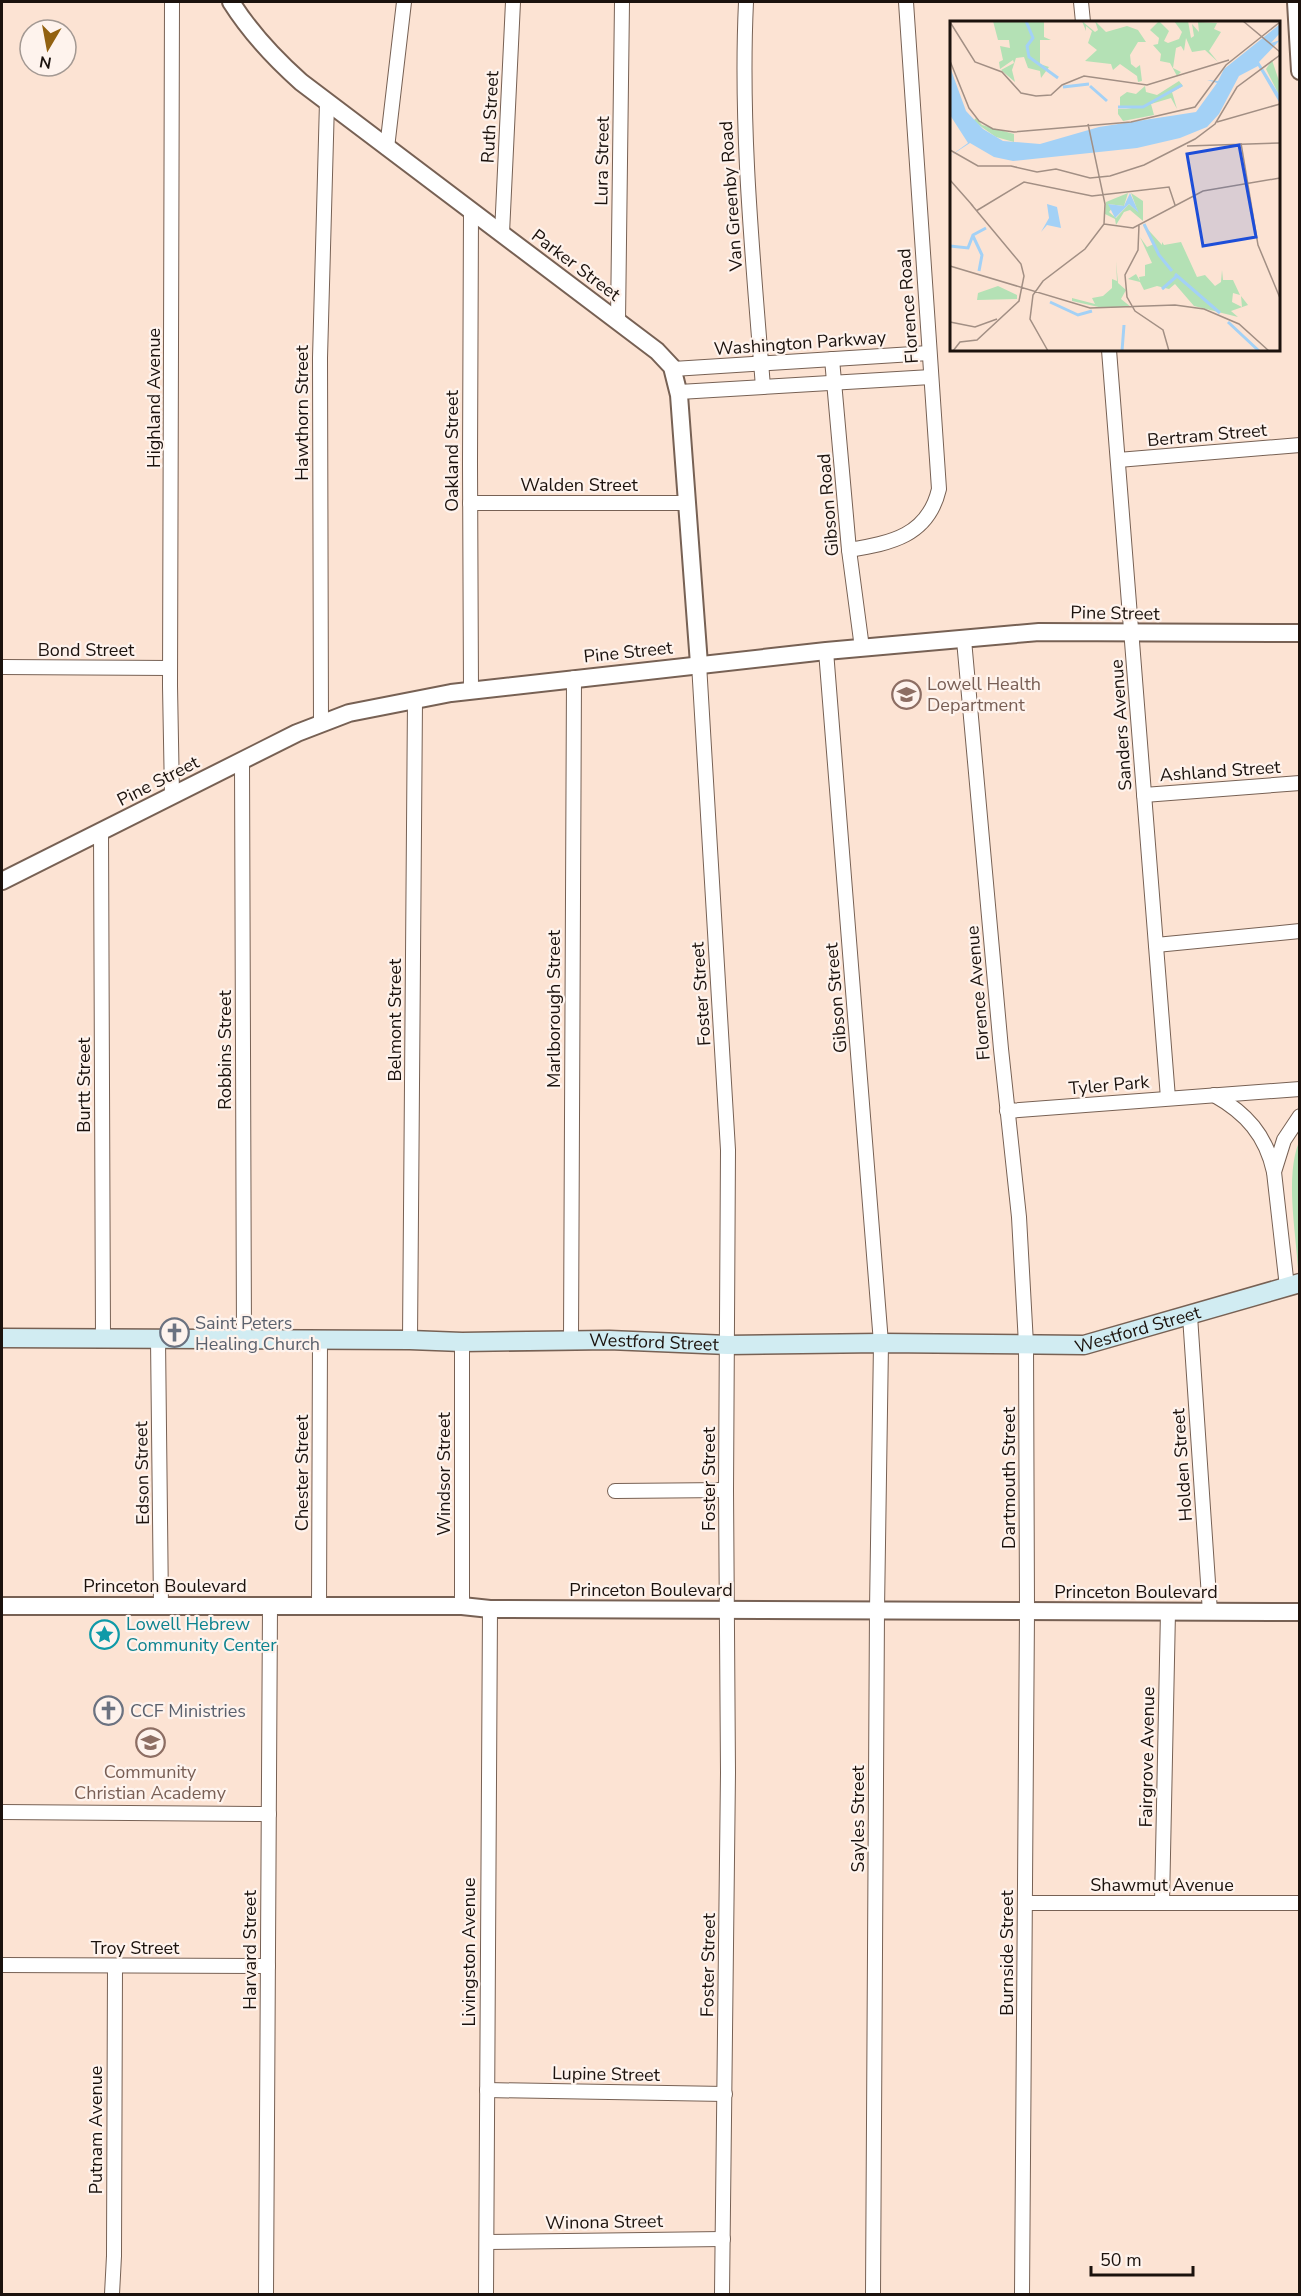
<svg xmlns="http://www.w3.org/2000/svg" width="1301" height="2296" font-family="'Nunito Sans',sans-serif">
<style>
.green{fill:#b4e1b5}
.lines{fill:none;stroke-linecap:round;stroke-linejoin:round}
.minor-casing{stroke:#776154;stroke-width:16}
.tertiary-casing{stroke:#776154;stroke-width:20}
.secondary-casing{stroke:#776154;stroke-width:21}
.minor{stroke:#fff;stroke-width:14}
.tertiary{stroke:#fff;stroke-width:16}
.secondary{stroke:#d1ecf2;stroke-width:18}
.labels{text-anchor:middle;stroke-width:4.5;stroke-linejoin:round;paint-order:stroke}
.street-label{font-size:18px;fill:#1b120d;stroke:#fef3ed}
.education-label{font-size:18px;fill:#785e54;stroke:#fef3ed;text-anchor:start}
.worship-label{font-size:18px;fill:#5b616d;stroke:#fef3ed;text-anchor:start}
.culture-label{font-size:18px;fill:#0d838f;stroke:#fef3ed;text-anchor:start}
.inset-river{fill:none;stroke:#a3d1f6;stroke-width:3}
.inset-road{fill:none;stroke:#a28f84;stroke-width:1.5}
.view{fill:#1d4ed8;fill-opacity:0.15;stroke:#1d4ed8;stroke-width:3}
.inset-edge{fill:none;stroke:#1b120d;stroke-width:3}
</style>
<rect width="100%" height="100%" fill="#fce3d3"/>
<path class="green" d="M 1299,1142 L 1300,1269 L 1298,1269 C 1296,1232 1285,1176 1299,1142 Z"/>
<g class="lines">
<defs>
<g id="minor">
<path d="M 746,2 C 740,130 753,259 763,387"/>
<polyline points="1081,2 1083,22"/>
<polyline points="387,148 404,2"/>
<polyline points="502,233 513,2"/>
<polyline points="618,321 622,2"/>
<polyline points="1109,350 1168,1098"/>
<polyline points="832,359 849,550 862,648"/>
<polyline points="673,369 929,353"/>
<polyline points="679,392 931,377"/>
<polyline points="1118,460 1300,445"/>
<polyline points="470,503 687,503"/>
<path d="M 849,550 C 891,543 928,536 939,489 L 906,2"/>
<polyline points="964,640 1001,1049 1019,1217 1026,1344 1027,1611 1022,2294"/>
<polyline points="826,651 881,1343 877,1610 873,2294"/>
<polyline points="699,664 728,1150 726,1490 728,1772 722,2294"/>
<polyline points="2,667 170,668"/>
<polyline points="471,691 470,463 471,211"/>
<polyline points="321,723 320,358 327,102"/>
<polyline points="242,761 244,1339"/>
<polyline points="172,795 170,686 172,2"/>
<polyline points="1144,795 1300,783"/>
<polyline points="101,831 103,1338"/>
<polyline points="1156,945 1300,931"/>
<path d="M 1214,1095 C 1246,1113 1266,1135 1274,1172"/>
<polyline points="1007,1111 1300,1089"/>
<polyline points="1287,1287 1274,1172 1284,1140 1300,1116"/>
<polyline points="1190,1316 1210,1612"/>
<polyline points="158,1339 161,1606"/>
<polyline points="410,1340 415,700"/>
<polyline points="571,1340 574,678"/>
<polyline points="615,1491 726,1490"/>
<polyline points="462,1606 462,1342"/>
<polyline points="319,1607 320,1339"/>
<polyline points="2,1812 269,1814"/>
<polyline points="1025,1903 1300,1903"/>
<polyline points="1162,1903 1168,1611"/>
<polyline points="2,1965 268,1966"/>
<polyline points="487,2090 725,2094"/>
<polyline points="487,2242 723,2239"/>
<polyline points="112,2294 114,2256 115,1966"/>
<polyline points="266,2294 270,1606"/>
<polyline points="486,2294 490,1609"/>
</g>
<g id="tertiary">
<path d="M 231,2 C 250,32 274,58 301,82 L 657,351 L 672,367 L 679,395 L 699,664"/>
<polyline points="1296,2 1300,71"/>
<polyline points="2,881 297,733 349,713 451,693 826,651 1039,632 1300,633"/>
<polyline points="2,1606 462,1606 490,1609 1300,1612"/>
</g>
<g id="secondary">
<path id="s1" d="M 2,1338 L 410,1340 L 462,1342 L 609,1340 L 728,1345 L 881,1343 L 1084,1345 L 1300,1283"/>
</g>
</defs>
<use href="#minor" class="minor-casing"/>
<use href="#tertiary" class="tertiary-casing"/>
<use href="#secondary" class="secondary-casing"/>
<use href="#minor" class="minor"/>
<use href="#tertiary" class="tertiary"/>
<use href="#secondary" class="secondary"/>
</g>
<defs>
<symbol id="school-ring" viewBox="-11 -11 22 22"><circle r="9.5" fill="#fef3ed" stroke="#8d6e63" stroke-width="1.5"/><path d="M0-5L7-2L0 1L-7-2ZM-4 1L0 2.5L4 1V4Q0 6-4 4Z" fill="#8d6e63"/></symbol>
<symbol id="church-ring" viewBox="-11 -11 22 22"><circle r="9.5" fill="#fef3ed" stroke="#6b7280" stroke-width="1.5"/><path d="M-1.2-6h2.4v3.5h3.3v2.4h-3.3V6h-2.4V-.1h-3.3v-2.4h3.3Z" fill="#6b7280"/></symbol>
<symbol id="sight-ring" viewBox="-11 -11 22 22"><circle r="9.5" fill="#fef3ed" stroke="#0f9aa8" stroke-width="1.5"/><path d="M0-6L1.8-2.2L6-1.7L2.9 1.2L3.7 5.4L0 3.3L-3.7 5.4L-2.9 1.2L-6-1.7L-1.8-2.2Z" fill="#0f9aa8"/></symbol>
</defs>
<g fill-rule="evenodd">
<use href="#school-ring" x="890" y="678" width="33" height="33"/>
<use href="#church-ring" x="158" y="1316" width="33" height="33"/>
<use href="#sight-ring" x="88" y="1618" width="33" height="33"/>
<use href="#church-ring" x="92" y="1694" width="33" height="33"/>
<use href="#school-ring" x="134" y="1726" width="33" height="33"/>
</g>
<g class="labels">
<g class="street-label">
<text transform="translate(490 117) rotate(-87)" y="6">Ruth Street</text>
<text transform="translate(602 161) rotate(-89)" y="6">Lura Street</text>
<text transform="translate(731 196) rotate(-94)" y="6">Van Greenby Road</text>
<text transform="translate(576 265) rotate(37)" y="6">Parker Street</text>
<text transform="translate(908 306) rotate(-94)" y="6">Florence Road</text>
<text transform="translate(800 343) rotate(-4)" y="6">Washington Parkway</text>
<text transform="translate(154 398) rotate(-90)" y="6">Highland Avenue</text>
<text transform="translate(302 413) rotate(-90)" y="6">Hawthorn Street</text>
<text transform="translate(1207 435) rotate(-5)" y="6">Bertram Street</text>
<text transform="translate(452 451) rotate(-90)" y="6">Oakland Street</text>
<text x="579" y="491">Walden Street</text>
<text transform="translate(828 505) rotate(-95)" y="6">Gibson Road</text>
<text transform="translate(1115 613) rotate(1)" y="6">Pine Street</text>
<text x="86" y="656">Bond Street</text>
<text transform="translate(628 652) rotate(-6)" y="6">Pine Street</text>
<text transform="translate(1121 725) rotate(-94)" y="6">Sanders Avenue</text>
<text transform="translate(1220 771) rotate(-4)" y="6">Ashland Street</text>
<text transform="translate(158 781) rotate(-27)" y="6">Pine Street</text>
<text transform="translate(978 993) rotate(-95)" y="6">Florence Avenue</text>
<text transform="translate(701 994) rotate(-94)" y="6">Foster Street</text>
<text transform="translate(836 998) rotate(-95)" y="6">Gibson Street</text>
<text transform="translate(554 1009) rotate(-90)" y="6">Marlborough Street</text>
<text transform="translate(395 1020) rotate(-90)" y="6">Belmont Street</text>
<text transform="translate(225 1050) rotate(-90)" y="6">Robbins Street</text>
<text transform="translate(84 1085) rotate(-90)" y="6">Burtt Street</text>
<text transform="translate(1109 1085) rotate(-5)" y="6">Tyler Park</text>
<text dy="6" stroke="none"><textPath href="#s1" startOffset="1138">Westford Street</textPath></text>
<text dy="6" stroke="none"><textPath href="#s1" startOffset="652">Westford Street</textPath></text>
<text transform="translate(1182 1465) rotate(-94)" y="6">Holden Street</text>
<text transform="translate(142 1473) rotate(-91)" y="6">Edson Street</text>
<text transform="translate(302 1473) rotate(-90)" y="6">Chester Street</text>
<text transform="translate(444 1474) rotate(-90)" y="6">Windsor Street</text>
<text transform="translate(1009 1478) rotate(-90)" y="6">Dartmouth Street</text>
<text transform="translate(709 1479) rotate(-90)" y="6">Foster Street</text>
<text x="165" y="1592">Princeton Boulevard</text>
<text x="651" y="1596">Princeton Boulevard</text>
<text x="1136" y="1598">Princeton Boulevard</text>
<text transform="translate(1147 1757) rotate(-89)" y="6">Fairgrove Avenue</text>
<text transform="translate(858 1819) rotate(-90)" y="6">Sayles Street</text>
<text x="1162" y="1891">Shawmut Avenue</text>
<text x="135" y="1954">Troy Street</text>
<text transform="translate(250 1950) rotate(-90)" y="6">Harvard Street</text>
<text transform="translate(469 1952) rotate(-90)" y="6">Livingston Avenue</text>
<text transform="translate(1007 1953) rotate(-90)" y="6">Burnside Street</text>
<text transform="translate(708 1965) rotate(-89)" y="6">Foster Street</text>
<text transform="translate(606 2074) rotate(1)" y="6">Lupine Street</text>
<text transform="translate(96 2130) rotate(-90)" y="6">Putnam Avenue</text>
<text transform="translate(604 2222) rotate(-1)" y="6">Winona Street</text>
</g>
<g class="education-label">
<text x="927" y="690">Lowell Health<tspan x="927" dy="21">Department</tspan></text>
<text x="150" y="1778" text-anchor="middle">Community<tspan x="150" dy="21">Christian Academy</tspan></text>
</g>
<g class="worship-label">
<text x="195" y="1329">Saint Peters<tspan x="195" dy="21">Healing Church</tspan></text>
<text x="130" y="1717">CCF Ministries</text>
</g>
<g class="culture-label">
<text x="126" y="1630">Lowell Hebrew<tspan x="126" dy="21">Community Center</tspan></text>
</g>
</g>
<g transform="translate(950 21)">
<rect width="330" height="330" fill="#fce3d3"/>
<path d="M 43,0 L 94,0 L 94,16 L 101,19 L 90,19 L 90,43 L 99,46 L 91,57 L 90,50 L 78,47 L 74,36 L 66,37 L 62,49 L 65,61 L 51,49 L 64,42 L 63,39 L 50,48 L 49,41 L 53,39 L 50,25 L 60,27 L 59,19 L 48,19 ZM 132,0 L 145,11 L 148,9 L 145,0 L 156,11 L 177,5 L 188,9 L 196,21 L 188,21 L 180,34 L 181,43 L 186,47 L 190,44 L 192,60 L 188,61 L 187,55 L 170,43 L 163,49 L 161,43 L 135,40 L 147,29 L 138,22 L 142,10 L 136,5 L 136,10 ZM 209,0 L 219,10 L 214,20 L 218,22 L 229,18 L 232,11 L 224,0 L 238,0 L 241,17 L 244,15 L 242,3 L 249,11 L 248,1 L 267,2 L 264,8 L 271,11 L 259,30 L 268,41 L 255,29 L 242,31 L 236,17 L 234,30 L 231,25 L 226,27 L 223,47 L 231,51 L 227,55 L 220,42 L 210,40 L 211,33 L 203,24 L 208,23 L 209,17 L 200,9 ZM 322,39 L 330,63 L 329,74 L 316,48 ZM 229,60 L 233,65 L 222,71 L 227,88 L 221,77 L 201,83 L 204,94 L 173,100 L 168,93 L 168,88 L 182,88 L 170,86 L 170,76 L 177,71 L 186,73 L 195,65 L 196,71 L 207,74 ZM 26,97 L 32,104 L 64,113 L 64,121 L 46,116 L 23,100 ZM 178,172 L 174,185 L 158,183 L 163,186 L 159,191 L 166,197 L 179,183 L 188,191 L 181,172 L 193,180 L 193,200 L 180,189 L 174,191 L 166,204 L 165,198 L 155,193 L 156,181 ZM 193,203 L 212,224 L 212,221 L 214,224 L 231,221 L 247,256 L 255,254 L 265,265 L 271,261 L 272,249 L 273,259 L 283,259 L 290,274 L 283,272 L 282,281 L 292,286 L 291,275 L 298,284 L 281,290 L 288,296 L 244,285 L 225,263 L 219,268 L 207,265 L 194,269 L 190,261 L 178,258 L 186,253 L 190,260 L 189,256 L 195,255 L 195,244 L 202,242 L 190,216 L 197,226 L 204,223 ZM 166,240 L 168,262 L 176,269 L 171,278 L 181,286 L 153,287 L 122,280 L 122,277 L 145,283 L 142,277 L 153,275 L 162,267 L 162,258 L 167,260 ZM 48,265 L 67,274 L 67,278 L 27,279 L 28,272 Z" fill="#b4e1b5"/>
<path d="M 330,3 L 330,12 L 321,22 L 330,19 L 309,41 L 330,75 L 330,99 L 329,81 L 308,45 L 289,55 L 269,93 L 257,106 L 230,117 L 187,127 L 63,140 L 44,136 L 20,122 L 0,135 L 18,122 L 0,94 L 0,46 L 16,90 L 33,108 L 53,120 L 90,123 L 149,106 L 246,91 L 267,62 L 257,59 L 268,60 L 274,48 ZM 180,172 L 189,192 L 179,183 L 165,197 L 158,183 L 174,185 ZM 97,183 L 107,186 L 111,207 L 97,204 L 91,211 L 99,197 Z" fill="#a3d1f6"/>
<path class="inset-river" d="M 76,0 L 83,17 L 77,25 L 79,36 L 108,57M 140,65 L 157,80M 113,66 L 139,63M 168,86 L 193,86 L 232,64M 194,203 L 209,234 L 222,250M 23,215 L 32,234 L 29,250M 0,225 L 18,227 L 23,214 L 36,207M 225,253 L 270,292M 212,268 L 227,255M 100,281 L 128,294 L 142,290M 278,301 L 309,330M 172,330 L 174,304"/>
<path class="inset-road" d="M 293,0 L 330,31M 0,1 L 25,41 L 52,51 L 71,72 L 86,75 L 101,74 L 112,64 L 134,55 L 197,64 L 279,39M 0,40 L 19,87 L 29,100 L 43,108 L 64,111 L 181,101 L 245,86 L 276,44 L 330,1M 267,101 L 330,83M 138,103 L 155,183 L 154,203M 291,122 L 308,224 L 330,277M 237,125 L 330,122M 0,129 L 28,145 L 61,145 L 87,151 L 106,148 L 140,157 L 160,155 L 194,144 L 245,118 L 265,103 L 287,66 L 330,34M 0,159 L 23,185M 26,190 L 74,161 L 142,175 L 219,166 L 225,184M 154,203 L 183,207 L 253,170 L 330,157M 189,204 L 188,229 L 175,254 L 177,276 L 185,290 L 213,309 L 219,330M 0,245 L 140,287 L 225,284 L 254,288 L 289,303 L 319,330M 0,301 L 25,306 L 47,298M 3,330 L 10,321 L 27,319 L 69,280 L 74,255 L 71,243 L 21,183M 98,330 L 80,298 L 83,274 L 93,260 L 135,228 L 154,203"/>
<path class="view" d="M 289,124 L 306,216 L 253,225 L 237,133 Z"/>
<rect width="330" height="330" class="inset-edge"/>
</g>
<rect width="1301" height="2296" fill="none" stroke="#1b120d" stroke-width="6"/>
<g transform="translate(48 48) rotate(190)"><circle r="28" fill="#fef3ed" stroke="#a39993" stroke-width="1.5"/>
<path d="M0-4.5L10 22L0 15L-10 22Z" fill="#926110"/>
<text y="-9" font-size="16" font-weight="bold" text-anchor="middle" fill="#1b120d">N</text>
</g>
<path d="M1091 2266v9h102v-9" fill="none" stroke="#1b120d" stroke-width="3"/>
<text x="1100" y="2266" font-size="18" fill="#1b120d" stroke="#fef3ed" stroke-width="4.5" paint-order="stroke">50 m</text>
</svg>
